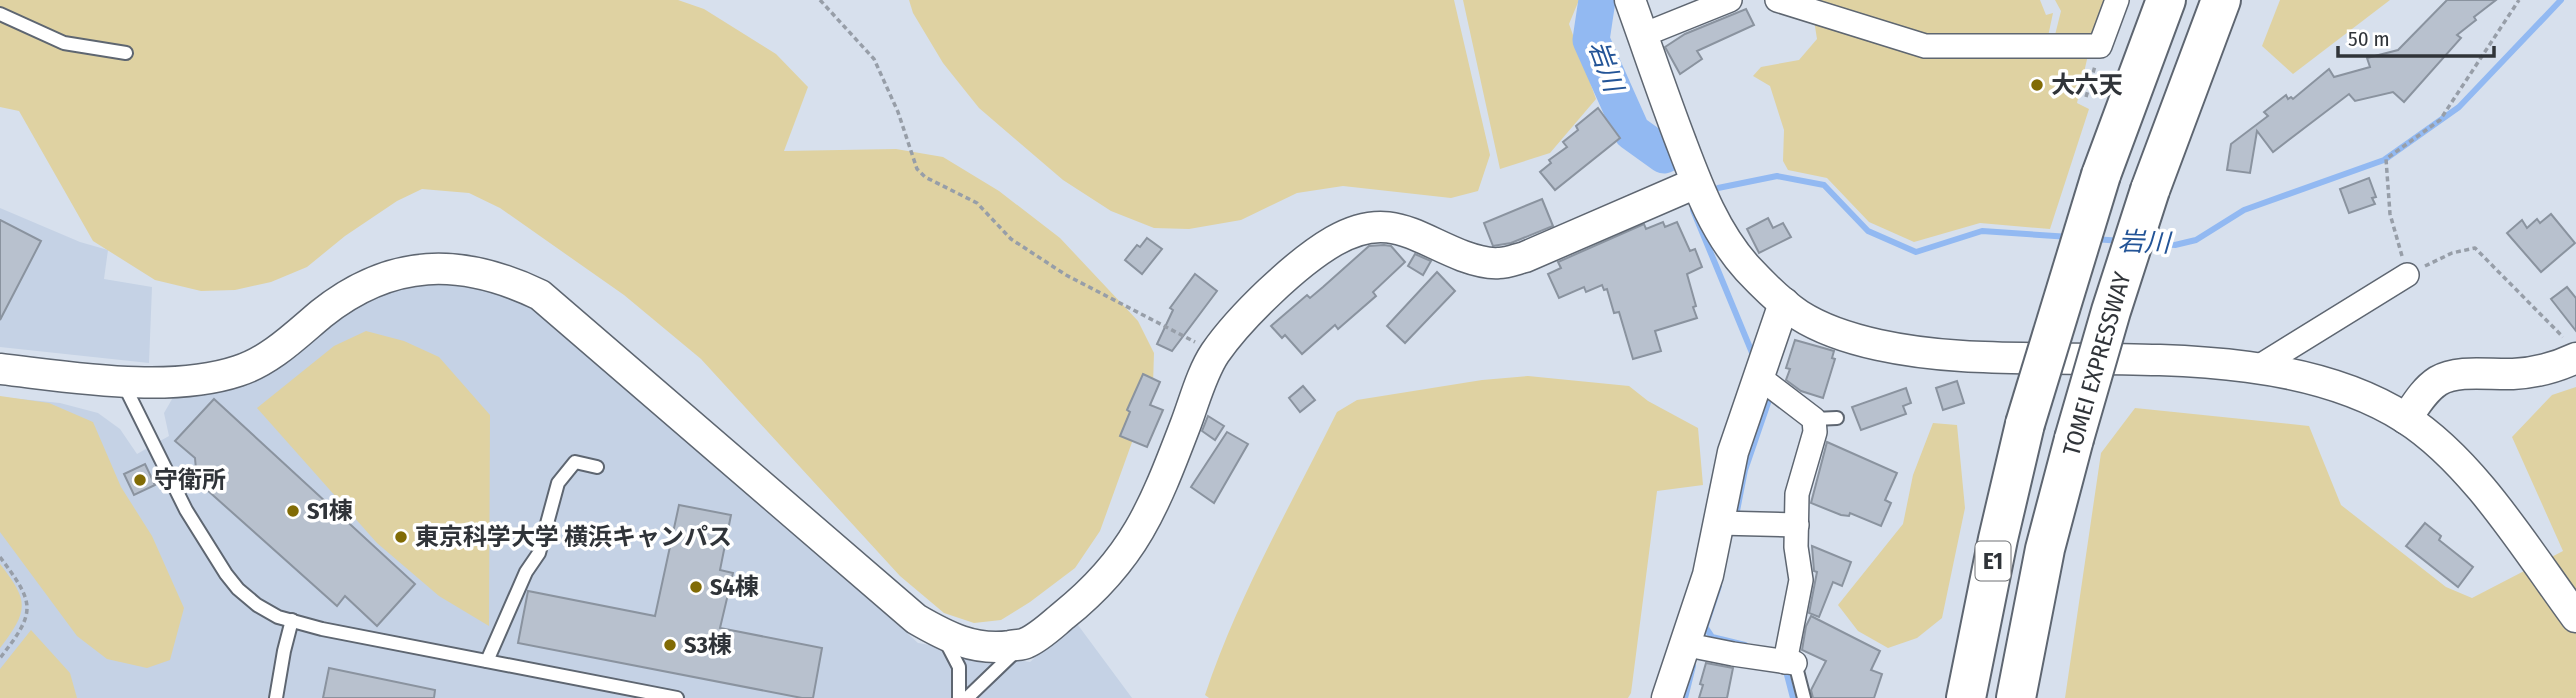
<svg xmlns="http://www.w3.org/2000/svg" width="2576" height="698" font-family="'Fira Sans Condensed','Noto Sans JP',sans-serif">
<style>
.built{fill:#c5d2e5}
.green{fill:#dfd2a2}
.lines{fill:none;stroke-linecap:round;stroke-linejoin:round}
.stream{stroke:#92b9f2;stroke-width:6}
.river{stroke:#92b9f2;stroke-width:37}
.building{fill:#b8c1ce;stroke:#8a939f;stroke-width:2}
.service-casing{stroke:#5e6671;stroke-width:16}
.minor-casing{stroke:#5e6671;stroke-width:26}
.tertiary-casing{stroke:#5e6671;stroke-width:33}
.motorway-casing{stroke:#5e6671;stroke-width:42}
.path{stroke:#979ea8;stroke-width:3.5;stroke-dasharray:5 3.5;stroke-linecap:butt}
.service{stroke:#fff;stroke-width:12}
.minor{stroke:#fff;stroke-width:23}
.tertiary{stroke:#fff;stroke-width:30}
.motorway{stroke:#fff;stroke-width:38}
.motorway-bridge-casing{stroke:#5e6671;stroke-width:42;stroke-linecap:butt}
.motorway-bridge{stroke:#fff;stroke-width:38}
.poi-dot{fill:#816b05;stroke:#fff;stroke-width:2.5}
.labels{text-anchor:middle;stroke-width:7;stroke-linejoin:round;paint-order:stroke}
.shield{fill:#fff;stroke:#6e7174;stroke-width:2}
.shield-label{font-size:23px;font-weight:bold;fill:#303439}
.poi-label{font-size:24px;font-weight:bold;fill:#303439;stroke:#fff;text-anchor:start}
.street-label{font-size:24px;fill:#303439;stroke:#fff}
.water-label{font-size:26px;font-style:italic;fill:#235497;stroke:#fff}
</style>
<rect width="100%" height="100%" fill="#d7e0ed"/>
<g class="built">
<polygon points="0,208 80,242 108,250 104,279 152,287 149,363 0,347"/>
<polygon points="437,280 504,291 530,306 693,438 918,643 1030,662 1075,621 1132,698 0,698 0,397 60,403 98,413 120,429 137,454 169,436 164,413 175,394 381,292"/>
</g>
<g class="green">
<polygon points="0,0 678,0 704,9 776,54 808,87 784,151 896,149 943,157 999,191 1060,238 1138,321 1154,353 1153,384 1100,531 1075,568 1030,602 1001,620 974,623 944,613 900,576 701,359 624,295 500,208 469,193 422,189 397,201 345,236 307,267 271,282 235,290 201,291 155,280 93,241 19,111 0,107"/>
<polygon points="909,0 1454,0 1490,155 1478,191 1451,198 1343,186 1297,193 1241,220 1189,229 1154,228 1111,211 1063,180 979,108 943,63 913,13"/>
<polygon points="1463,0 1579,0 1569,24 1596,99 1550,153 1500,169"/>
<polygon points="1812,0 2040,0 2046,15 2053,13 2047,41 1925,39"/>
<polygon points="2055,0 2105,0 2091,37 2054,39 2061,11"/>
<polygon points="2280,0 2390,0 2293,74 2262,46"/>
<polygon points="1814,20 1912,52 2088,55 2077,103 2089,109 2050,229 1980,223 1914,242 1869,222 1827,178 1788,170 1783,161 1784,130 1770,86 1753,76 1761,67 1799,60 1817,39"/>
<polygon points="366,331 404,341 439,357 490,415 489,626 439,596 377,543 257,408 334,346"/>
<path d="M 1528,376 L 1629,386 L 1648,401 L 1698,428 L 1703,485 L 1657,491 L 1631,693 L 1628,698 L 1209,698 L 1205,695 C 1238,596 1291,505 1337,412 L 1357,400 L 1482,380 Z"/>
<polygon points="2576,387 2576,698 2065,698 2101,453 2135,408 2309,426 2341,505 2446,587 2472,598 2563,551 2512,437 2552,395"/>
<polygon points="0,396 49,403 93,422 121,487 152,536 184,608 170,660 147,668 107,659 77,636 0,532"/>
<polygon points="1933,423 1957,425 1965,508 1942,618 1917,638 1888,648 1858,631 1838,605 1903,524 1913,475"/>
<path d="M 0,564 C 29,601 29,610 0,648 Z"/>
<polygon points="31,630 70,673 77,698 0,698 0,669"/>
</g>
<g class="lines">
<g class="stream">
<polyline points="1718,188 1777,176 1824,185 1868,231 1916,252 1982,231 2070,237"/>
<polyline points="1693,210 1753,355"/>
<polyline points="2094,239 2122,241"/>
<polyline points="2147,243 2175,245 2196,240 2244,210 2384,160 2459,107 2561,0"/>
<polyline points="1736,516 1745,470 1769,400"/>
<polyline points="1706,628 1712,637 1745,645"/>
<polyline points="1703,634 1719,586"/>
<polyline points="1786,671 1793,698"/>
<polyline points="1685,698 1693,666"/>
</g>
<polyline class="river" points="1597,0 1591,40 1632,132 1664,155"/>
</g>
<g class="building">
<polygon points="2447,0 2496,0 2474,17 2476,20 2457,35 2461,38 2404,102 2393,92 2355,101 2349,94 2273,152 2257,131 2250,173 2227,170 2231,144 2268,116 2264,112 2286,95 2288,99 2291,97 2293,99 2329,69 2334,77 2370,67 2367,58 2398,50"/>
<polygon points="1746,9 1754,25 1697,51 1702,59 1680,74 1665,47 1685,34"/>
<polygon points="1598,108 1620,138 1555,190 1540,172 1551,163 1549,160 1567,147 1563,142 1578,130 1576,126"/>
<polygon points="2369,178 2376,197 2372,198 2375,204 2349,213 2340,189"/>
<polygon points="1542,199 1553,226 1511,243 1493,246 1484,223"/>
<polygon points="2551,214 2575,243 2541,272 2507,233 2522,220 2527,228 2537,219 2540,223"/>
<polygon points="1768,218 1773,228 1783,223 1791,237 1759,253 1747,229"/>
<polygon points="0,220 41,241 0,320"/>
<polygon points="1663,222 1665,227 1677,222 1690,251 1695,249 1702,267 1687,274 1696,306 1693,307 1697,318 1655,331 1661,351 1633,359 1619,312 1614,313 1607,289 1604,290 1602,285 1586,292 1584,287 1559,298 1548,274 1561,268 1558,262 1644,224 1646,229"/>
<polygon points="1147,238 1162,249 1142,274 1125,260 1137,245 1140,247"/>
<polygon points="1384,245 1391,246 1405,262 1373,292 1376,296 1338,329 1335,325 1302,354 1285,335 1282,338 1271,326 1307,295 1310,298 1323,287 1369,246"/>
<polygon points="1415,254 1431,261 1423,275 1408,266"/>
<polygon points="1437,272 1455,291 1405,343 1387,326"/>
<polygon points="1195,274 1217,291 1172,351 1157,344 1173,310 1170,308"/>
<polygon points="2567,287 2576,298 2576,331 2551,299"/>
<polygon points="1795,340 1834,351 1832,358 1835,359 1823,398 1801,391 1786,380 1790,369 1786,368"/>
<polygon points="1143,374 1160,382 1150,405 1163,410 1147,447 1120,436 1130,412 1127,410"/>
<polygon points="1957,381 1964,403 1943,410 1936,388"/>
<polygon points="1303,386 1315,400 1300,412 1289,398"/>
<polygon points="1906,388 1911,403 1903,406 1906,414 1861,430 1852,407"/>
<polygon points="214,399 415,584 377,626 345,596 337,606 197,481 195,458 175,441"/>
<polygon points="1208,416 1224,426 1215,440 1202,431"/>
<polygon points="1227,432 1248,444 1214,503 1191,487"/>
<polygon points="1827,442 1897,473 1885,500 1891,503 1881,526 1850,513 1849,516 1841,515 1811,503"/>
<polygon points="145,464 155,485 134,495 124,474"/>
<polygon points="679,505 731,515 720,570 733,573 720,628 822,648 813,698 802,698 518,643 528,591 655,616"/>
<polygon points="2425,523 2441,536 2439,540 2473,567 2458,587 2406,546"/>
<polygon points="1812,546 1851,562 1842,586 1833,582 1819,617 1809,613 1817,572 1814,571"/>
<polygon points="1811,616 1880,651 1871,670 1882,674 1874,698 1813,698 1811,690 1826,661 1802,650 1806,626"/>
<polygon points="1706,663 1733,668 1727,698 1699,698 1703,685 1700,684"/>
<polygon points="329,668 435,690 434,698 323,698"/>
</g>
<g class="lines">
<defs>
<g id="service">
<polyline points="0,14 64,43 126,53"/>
<polyline points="123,383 186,510 226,574 238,589 257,605 278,617 322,629 677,698"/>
<polyline points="1814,419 1837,418"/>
<polyline points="946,642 959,667 959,698"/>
<polyline points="487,661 526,572 539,553 558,483 575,462 597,467"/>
<polyline points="1795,663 1804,698"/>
<polyline points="276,698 284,651 292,620"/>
<polyline points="967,698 1017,650"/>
</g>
<g id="minor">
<polyline points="1777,0 1925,46 2100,46 2117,0"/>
<polyline points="1643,35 1730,0"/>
<polyline points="2255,369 2407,275"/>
<polyline points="1759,377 1814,419 1815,432 1797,494 1796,547 1801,580 1785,662"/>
<polyline points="1719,523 1797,525"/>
<polyline points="1683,644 1733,654 1795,663"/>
</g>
<g id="tertiary">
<path d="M 1630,0 C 1647,47 1663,95 1681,142 C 1698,187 1715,233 1748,269 C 1763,285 1781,303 1799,315 C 1843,343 1912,353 1962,356 C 2101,365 2284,341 2405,418 C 2474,462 2528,552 2576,617"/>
<path d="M 0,369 C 71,377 169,394 238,371 C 270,361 296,335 321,314 C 391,258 461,257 540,295 L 916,619 C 947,637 974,651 1010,646 C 1015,645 1022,645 1026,643 C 1040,637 1053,624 1064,615 C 1134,559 1154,507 1185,426 C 1194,403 1201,374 1215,353 C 1240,317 1296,263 1334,241 C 1388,210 1414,237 1463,256 C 1474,260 1487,264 1499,263 C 1507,263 1517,259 1525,257 L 1696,183"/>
<path d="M 2406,419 C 2415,406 2424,390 2438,381 C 2458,369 2490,375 2513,374 C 2534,373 2557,367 2576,358"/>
<polyline points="1667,698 1708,575 1733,452 1784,303"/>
</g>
<g id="motorway">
<polyline points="2101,175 2166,0"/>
<polyline points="2150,190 2221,0"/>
<polyline points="1966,698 1998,539 2025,424"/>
<polyline points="2016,698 2045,549 2074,439"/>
</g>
</defs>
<use href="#service" class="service-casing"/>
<use href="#minor" class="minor-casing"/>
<use href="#tertiary" class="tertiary-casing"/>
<use href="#motorway" class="motorway-casing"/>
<g class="path">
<polyline points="820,0 874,59 898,112 917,169 925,177 977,203 1011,239 1066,275 1195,342"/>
<polyline points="2086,97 2095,66"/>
<polyline points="2402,256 2390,214 2386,159 2440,120 2519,0"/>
<polyline points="2425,266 2452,253 2475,248 2563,337"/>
<path d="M 0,557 C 35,604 37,611 0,658"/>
</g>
<use href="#service" class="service"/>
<use href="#minor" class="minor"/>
<use href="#tertiary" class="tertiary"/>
<use href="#motorway" class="motorway"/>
<defs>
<g id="motorway-bridge">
<polyline points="2025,424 2101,175"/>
<polyline points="2074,439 2111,311 2150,190"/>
</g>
</defs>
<use href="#motorway-bridge" class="motorway-bridge-casing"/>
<use href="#motorway-bridge" class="motorway-bridge"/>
</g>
<g class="poi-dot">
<circle cx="2037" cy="85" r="7"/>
<circle cx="140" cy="480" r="7"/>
<circle cx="293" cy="511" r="7"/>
<circle cx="401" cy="537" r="7"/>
<circle cx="696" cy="587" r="7"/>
<circle cx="670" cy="645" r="7"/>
</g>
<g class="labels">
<rect class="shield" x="1975.5" y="541.5" width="35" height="39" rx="5"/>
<g class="shield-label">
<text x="1993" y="569">E1</text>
</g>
<g class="poi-label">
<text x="2051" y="93">大六天</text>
<text x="154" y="488">守衛所</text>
<text x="307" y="519">S1棟</text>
<text x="415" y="545">東京科学大学 横浜キャンパス</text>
<text x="710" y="595">S4棟</text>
<text x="684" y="653">S3棟</text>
</g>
<g class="street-label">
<text transform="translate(2097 364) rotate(-74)" y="8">TOMEI EXPRESSWAY</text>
</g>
<g class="water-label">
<text transform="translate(1606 66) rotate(70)" y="9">岩川</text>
<text transform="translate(2144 242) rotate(2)" y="9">岩川</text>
</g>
</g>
<path d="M2338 46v10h156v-10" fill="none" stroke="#303439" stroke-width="3.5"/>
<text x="2348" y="46" font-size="21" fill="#303439" stroke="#ffffff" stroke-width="5" paint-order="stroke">50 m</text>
</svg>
